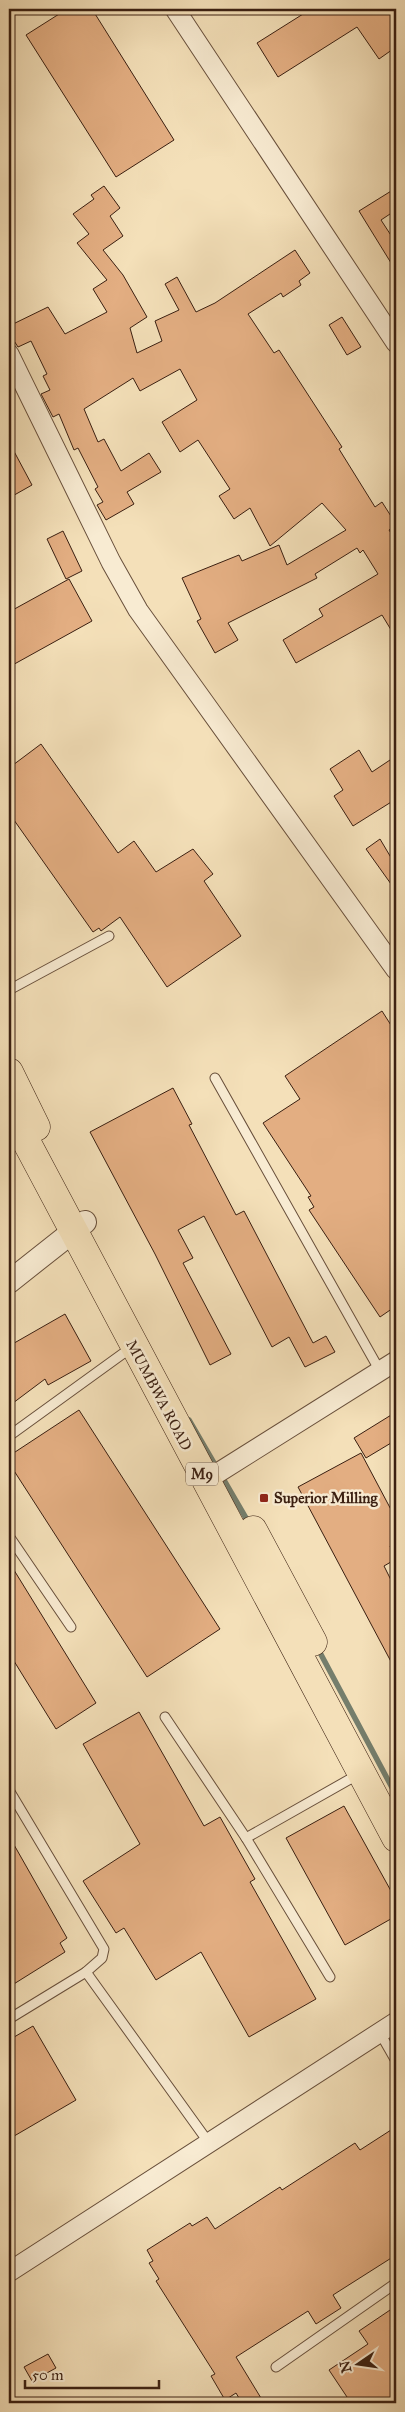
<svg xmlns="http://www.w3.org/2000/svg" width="405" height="2412" font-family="'IM FELL Great Primer',serif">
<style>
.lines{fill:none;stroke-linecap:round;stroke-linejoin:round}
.stream{stroke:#757e6c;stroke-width:5.5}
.building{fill:#e3ae82;stroke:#3a1f11}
.service-casing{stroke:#684f3b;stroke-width:11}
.minor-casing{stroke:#684f3b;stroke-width:21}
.tertiary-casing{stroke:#684f3b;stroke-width:24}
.primary-casing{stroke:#3a1f11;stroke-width:29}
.service{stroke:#f8ebd2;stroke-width:9}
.minor{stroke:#f8ebd2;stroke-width:19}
.tertiary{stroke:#f8ebd2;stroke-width:22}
.primary{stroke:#f4e0b9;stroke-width:28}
.poi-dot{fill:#8f2418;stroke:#f8ebd2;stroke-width:2}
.labels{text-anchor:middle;stroke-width:5;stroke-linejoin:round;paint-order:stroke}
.shield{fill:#f8ebd2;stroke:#735c4b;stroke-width:1}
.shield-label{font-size:14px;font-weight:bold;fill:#3a1f11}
.street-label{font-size:15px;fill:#3a1f11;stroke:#f8ebd2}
.poi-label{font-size:15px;font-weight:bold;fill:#3a1f11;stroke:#f8ebd2;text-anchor:start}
</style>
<rect width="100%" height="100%" fill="#f4e0b9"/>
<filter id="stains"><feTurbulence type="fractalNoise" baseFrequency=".004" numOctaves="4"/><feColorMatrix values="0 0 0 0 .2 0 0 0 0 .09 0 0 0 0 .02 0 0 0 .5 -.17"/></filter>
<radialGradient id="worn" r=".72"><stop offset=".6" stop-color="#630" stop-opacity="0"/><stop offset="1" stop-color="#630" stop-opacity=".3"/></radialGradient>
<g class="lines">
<g class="stream">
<polyline points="189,1420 250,1525"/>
<polyline points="317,1647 396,1795"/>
</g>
</g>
<g class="building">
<polygon points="67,9 92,9 174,140 116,177 26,35"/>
<polygon points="311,9 396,9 396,47 379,59 357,27 278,77 257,43"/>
<polygon points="104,186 120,208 110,216 123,236 103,250 123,275 147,317 130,328 137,353 162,341 155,321 179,310 165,284 177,277 196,312 215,303 295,250 310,273 299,281 301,285 283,297 281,293 248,314 274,353 279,350 342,447 339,449 375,507 382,502 396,524 389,530 396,541 396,638 382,615 296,663 283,640 323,616 319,609 378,574 363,550 360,553 357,548 315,574 317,578 228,623 238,640 215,653 197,621 201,619 182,578 239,555 242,561 279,545 287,565 346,530 322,503 270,546 250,508 234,519 219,496 230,489 198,440 180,452 162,422 197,400 180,369 140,391 133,378 84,409 98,442 104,439 121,471 149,453 161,472 127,492 134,504 106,520 97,505 103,502 95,489 98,487 78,448 74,450 59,414 53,417 41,394 50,390 43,376 47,374 31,341 18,347 9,333 9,326 48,307 65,334 107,312 93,289 107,280 77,243 89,234 73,214 94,199 91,195"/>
<polygon points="396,188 396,210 381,220 396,243 396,271 359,211"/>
<polygon points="342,317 361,347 347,355 329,325"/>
<polygon points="9,442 32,485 9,498"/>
<polygon points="63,531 82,571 66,579 47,539"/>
<polygon points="69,579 92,621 9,667 9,612"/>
<polygon points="41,744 118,853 134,841 156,872 193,849 213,874 204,881 241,936 167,987 120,917 101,931 99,928 93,932 9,813 9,768"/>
<polygon points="359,750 372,772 396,756 396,799 353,826 334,796 343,790 330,769"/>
<polygon points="380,839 396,866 396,891 366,849"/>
<polygon points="382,1011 396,1033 396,1306 380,1317 309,1210 314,1207 308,1197 311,1196 263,1123 300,1099 285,1076"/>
<polygon points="173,1088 192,1124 189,1125 236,1215 244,1211 313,1343 326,1336 335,1352 305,1367 289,1337 272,1347 204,1216 178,1230 193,1258 183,1263 231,1354 210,1365 155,1254 90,1132"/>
<polygon points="65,1314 91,1361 48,1385 45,1379 9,1406 9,1346"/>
<polygon points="79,1410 220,1629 147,1677 9,1463 9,1456"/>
<polygon points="396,1412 396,1440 366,1458 354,1438"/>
<polygon points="361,1453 396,1519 396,1542 390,1546 396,1559 384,1566 396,1590 396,1671 298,1487"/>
<polygon points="9,1562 96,1703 56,1729 9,1653"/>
<polygon points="139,1712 204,1826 220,1817 255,1879 250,1882 316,1999 249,2037 201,1952 156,1980 124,1928 116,1933 83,1881 140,1844 83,1744"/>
<polygon points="344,1806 396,1900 396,1916 345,1945 286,1838"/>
<polygon points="9,1836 67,1938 60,1943 65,1952 9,1987"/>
<polygon points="33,2026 76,2100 9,2139 9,2040"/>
<polygon points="391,2130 396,2138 396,2255 333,2295 341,2308 316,2324 308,2311 236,2357 264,2403 242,2403 236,2393 225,2400 211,2376 215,2374 156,2281 159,2279 149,2263 153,2261 147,2250 190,2223 192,2226 207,2217 215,2229 280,2187 282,2190 355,2143 360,2150"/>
<polygon points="396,2306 396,2403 351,2403 329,2370 368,2344 359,2331"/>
<polygon points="48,2354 56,2368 32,2381 24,2367"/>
</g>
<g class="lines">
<defs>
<g id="service">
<polyline points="9,990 109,936"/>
<polyline points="215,1078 380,1371"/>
<polyline points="9,1436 132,1347"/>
<polyline points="9,1536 71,1627"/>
<polyline points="165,1717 246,1838 330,1977"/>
<polyline points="9,1790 104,1949 102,1958 86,1972"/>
<polyline points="246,1838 359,1774"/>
<polyline points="9,2019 86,1972 209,2143"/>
<polyline points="380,2033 396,2061"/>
<polyline points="276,2367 396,2283"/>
</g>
<g id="minor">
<polyline points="175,9 396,343"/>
<polyline points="9,354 111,562 138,610 396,970"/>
<polyline points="205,1481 396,1361"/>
<polyline points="9,2272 396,2022"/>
</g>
<polyline id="tertiary" points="9,1282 85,1222"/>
<g id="primary">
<polyline points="9,1072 36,1127"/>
<polyline points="9,1109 396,1838"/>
<polyline points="253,1530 313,1642"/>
</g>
</defs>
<use href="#service" class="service-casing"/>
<use href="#minor" class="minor-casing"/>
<use href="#tertiary" class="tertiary-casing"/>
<use href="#primary" class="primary-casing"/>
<use href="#service" class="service"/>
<use href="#minor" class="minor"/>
<use href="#tertiary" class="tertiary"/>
<use href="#primary" class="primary"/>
</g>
<rect class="poi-dot" x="259" y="1493" width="10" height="10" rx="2.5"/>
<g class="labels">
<rect class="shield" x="186" y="1462.5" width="32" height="23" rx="4"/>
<g class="shield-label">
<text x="202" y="1479">M9</text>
</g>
<g class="street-label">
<text transform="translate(159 1395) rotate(62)" y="5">MUMBWA ROAD</text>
</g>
<g class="poi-label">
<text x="274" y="1503">Superior Milling</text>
</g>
</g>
<rect width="405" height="2412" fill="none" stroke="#f4e0b9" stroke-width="30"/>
<rect x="10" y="10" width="385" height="2392" fill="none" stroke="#3a1f11" stroke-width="2.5"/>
<rect x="15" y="15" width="375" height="2382" fill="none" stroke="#3a1f11"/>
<g transform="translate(358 2364) rotate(257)" stroke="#f8ebd2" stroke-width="4" paint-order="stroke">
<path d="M0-4L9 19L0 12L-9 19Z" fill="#3a1f11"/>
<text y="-8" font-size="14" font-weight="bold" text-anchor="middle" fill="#3a1f11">N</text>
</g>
<path d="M25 2380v8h134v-8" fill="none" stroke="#3a1f11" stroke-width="2.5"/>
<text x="32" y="2380" font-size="15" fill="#3a1f11" stroke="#f8ebd2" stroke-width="4" paint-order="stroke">50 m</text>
<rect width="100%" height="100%" filter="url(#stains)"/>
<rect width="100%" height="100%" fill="url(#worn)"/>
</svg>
